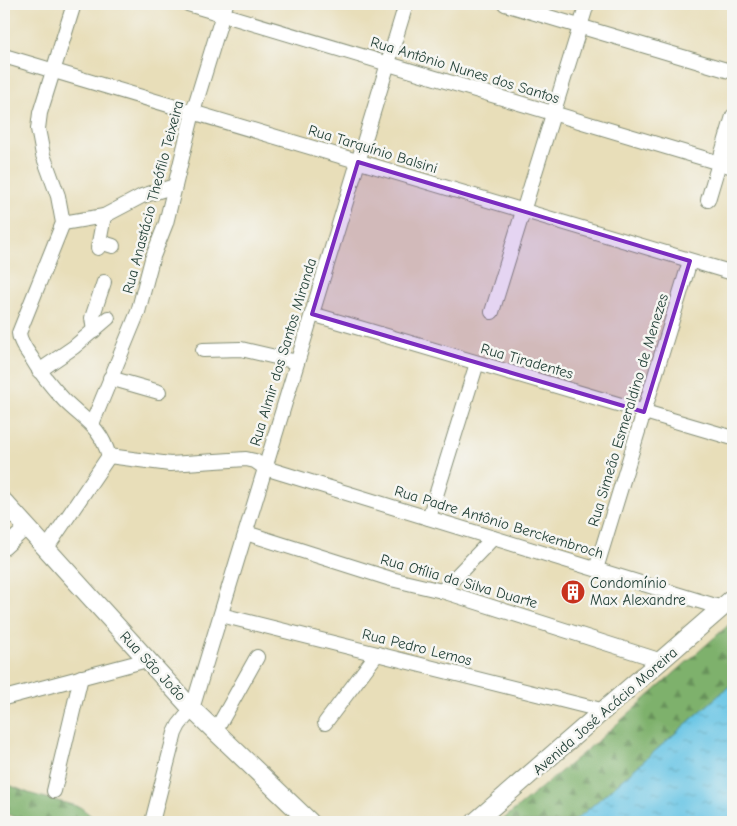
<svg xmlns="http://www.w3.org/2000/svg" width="737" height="826" font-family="'Comic Neue',sans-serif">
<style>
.forest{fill:url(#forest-firs);stroke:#4e7750}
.water{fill:url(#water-ripples);stroke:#43818c}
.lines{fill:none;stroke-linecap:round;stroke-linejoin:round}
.minor-casing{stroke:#848e76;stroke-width:16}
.major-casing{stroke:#848e76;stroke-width:20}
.minor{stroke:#fff;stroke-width:14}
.major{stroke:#fff;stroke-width:18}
.marked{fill:#7b2cbf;fill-opacity:0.2;stroke:#7b2cbf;stroke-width:4;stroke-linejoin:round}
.labels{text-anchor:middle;stroke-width:5;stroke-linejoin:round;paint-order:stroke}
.street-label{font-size:15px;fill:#1f3d34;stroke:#f6f6f2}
.poi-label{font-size:15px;fill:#1f3d34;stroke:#f6f6f2;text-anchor:start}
</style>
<defs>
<pattern id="forest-firs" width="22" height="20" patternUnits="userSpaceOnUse" patternTransform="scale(1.25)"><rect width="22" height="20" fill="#7eb16c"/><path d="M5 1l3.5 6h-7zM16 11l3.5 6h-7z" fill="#67915a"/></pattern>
<pattern id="water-ripples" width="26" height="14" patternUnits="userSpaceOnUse" patternTransform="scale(1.25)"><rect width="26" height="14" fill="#67c5e5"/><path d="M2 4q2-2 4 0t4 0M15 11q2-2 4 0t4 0" fill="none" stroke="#54a1ba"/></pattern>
</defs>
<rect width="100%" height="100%" fill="#f6f6f2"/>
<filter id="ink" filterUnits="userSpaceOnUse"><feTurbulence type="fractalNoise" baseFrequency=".02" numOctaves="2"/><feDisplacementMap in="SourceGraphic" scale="10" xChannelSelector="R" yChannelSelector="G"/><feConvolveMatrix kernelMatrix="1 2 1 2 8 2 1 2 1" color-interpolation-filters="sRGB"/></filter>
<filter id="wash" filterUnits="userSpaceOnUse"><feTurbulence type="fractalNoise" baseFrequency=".0096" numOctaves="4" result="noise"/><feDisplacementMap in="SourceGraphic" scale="20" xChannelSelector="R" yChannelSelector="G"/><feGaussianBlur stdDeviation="1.12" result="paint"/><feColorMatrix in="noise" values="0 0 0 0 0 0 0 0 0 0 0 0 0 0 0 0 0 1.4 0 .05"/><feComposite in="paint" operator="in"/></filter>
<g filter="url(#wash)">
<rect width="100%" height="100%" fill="#e8deb9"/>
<g class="forest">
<polygon points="733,621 733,683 584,813 572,822 500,822 600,739"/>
<polygon points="4,783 31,794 80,807 99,822 29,822 4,813"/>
</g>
<polygon class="water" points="733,683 733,822 572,822 584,813"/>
</g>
<g filter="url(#ink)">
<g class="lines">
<defs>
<g id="minor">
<path d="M 74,4 L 40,113 L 38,129 L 40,139 L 43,155 L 58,196 L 63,223 L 19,333 C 20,342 26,350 31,357 C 40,373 52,387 64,400 C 85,421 100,426 109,456 L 170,464 L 246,459 L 255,461 L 265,468 L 722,608"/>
<polyline points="188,4 733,167"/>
<polyline points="505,4 733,72"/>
<polyline points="4,56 733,273"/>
<polyline points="708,200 733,116"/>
<polyline points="63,223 104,216 142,196 175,186"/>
<polyline points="100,242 113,246"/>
<polyline points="98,248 104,216"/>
<polyline points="492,312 587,4"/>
<polyline points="312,314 733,438"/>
<polyline points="94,331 92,318 104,282"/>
<polyline points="203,350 241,349 297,362"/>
<polyline points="39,371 74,347 108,318"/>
<polyline points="110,378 159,392"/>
<polyline points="92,424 138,312 152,259 166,223 193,112 226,4"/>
<polyline points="429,518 477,363"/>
<polyline points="246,533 391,579 442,591 662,661"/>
<polyline points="4,548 27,527"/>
<polyline points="46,549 109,456"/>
<polyline points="596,569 690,261"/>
<polyline points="442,591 493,538"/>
<polyline points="221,615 605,711"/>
<polyline points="4,698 147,660"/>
<polyline points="325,723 377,654"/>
<polyline points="215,732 257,657"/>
<polyline points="54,791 81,677"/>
<polyline points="152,822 175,733 179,725 192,709 406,4"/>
</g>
<g id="major">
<polyline points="4,502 192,709 310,822"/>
<polyline points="475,822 733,598"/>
</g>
</defs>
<use href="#minor" class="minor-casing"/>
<use href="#major" class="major-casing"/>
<use href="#minor" class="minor"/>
<use href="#major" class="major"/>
</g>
</g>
<path class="marked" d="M 358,162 L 690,261 L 644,412 L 312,314 Z"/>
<defs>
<symbol id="building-disc" viewBox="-11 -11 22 22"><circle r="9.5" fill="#c8321e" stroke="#f6f6f2"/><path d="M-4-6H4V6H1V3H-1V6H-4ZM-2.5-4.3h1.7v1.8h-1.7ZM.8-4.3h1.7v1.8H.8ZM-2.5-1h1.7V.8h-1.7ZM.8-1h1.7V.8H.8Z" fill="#fff"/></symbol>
</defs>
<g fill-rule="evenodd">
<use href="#building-disc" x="559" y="578" width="28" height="28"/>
</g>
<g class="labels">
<g class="street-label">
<text transform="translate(465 70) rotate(17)" y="5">Rua Antônio Nunes dos Santos</text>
<text transform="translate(373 149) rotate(17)" y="5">Rua Tarquínio Balsini</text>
<text transform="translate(153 197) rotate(-75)" y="5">Rua Anastácio Theófilo Teixeira</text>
<text transform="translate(283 352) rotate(-73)" y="5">Rua Almir dos Santos Miranda</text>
<text transform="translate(527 361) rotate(16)" y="5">Rua Tiradentes</text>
<text transform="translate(628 410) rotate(-73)" y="5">Rua Simeão Esmeraldino de Menezes</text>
<text transform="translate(499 522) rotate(17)" y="5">Rua Padre Antônio Berckembroch</text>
<text transform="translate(459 581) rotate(16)" y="5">Rua Otília da Silva Duarte</text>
<text transform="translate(417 647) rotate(14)" y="5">Rua Pedro Lemos</text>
<text transform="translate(153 666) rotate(47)" y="5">Rua São João</text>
<text transform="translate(605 711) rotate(-41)" y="5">Avenida José Acácio Moreira</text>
</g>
<g class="poi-label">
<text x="590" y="588">Condomínio<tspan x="590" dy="17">Max Alexandre</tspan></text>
</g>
</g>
<rect width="737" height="826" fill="none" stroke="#f6f6f2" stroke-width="20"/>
</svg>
